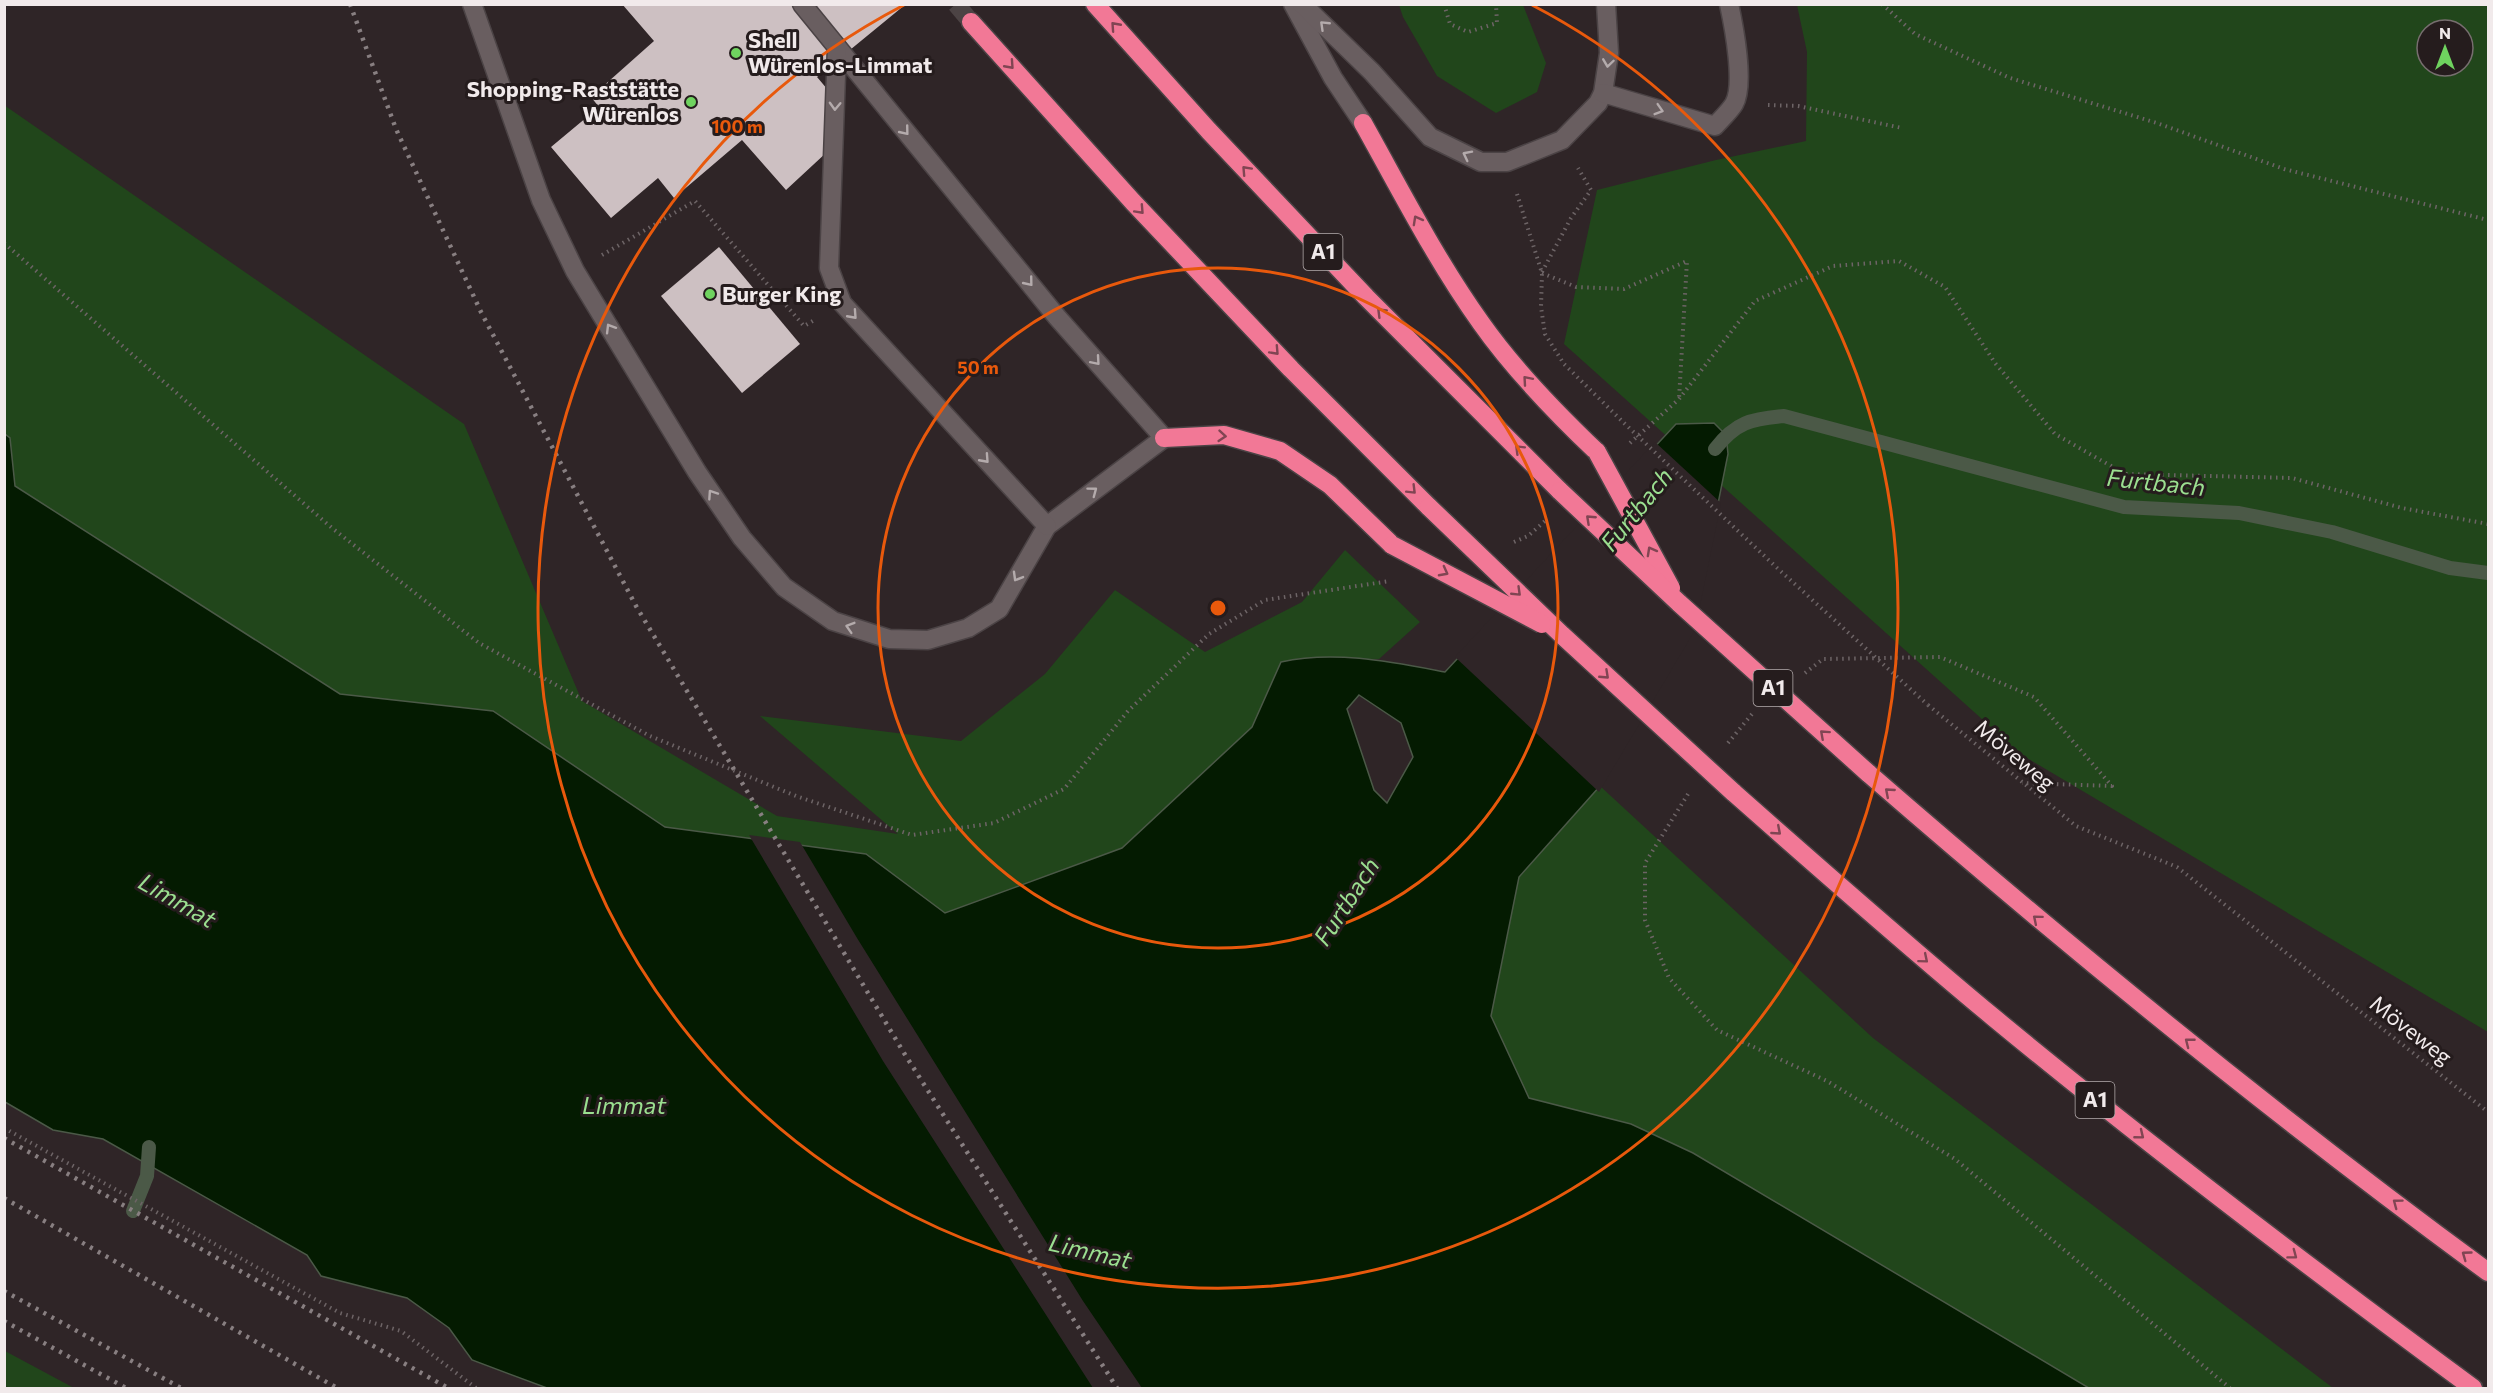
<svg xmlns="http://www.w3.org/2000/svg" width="2493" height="1393" font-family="Commissioner,sans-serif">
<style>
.green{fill:#21461b;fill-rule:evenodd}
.water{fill:#041b01;stroke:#4b5947;stroke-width:1.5;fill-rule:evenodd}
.pier{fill:#2f2527}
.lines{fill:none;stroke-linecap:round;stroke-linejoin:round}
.stream{stroke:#4b5947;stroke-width:14}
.building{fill:#cdc0c2}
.highway-tunnel{stroke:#4c4344;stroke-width:18;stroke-dasharray:18 9;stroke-linecap:butt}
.minor-casing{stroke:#4b4345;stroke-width:21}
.highway-casing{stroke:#4b4345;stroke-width:21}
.path{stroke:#6d6466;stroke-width:4;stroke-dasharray:1.5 4.5;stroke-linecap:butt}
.minor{stroke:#695e60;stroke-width:18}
.highway{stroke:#f27896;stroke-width:18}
.rail{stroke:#887f81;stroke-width:4.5;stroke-dasharray:3 6;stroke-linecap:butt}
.highway-bridge-casing{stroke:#4b4345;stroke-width:21;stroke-linecap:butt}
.path-bridge{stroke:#6d6466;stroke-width:4;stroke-dasharray:1.5 4.5;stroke-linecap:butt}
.highway-bridge{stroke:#f27896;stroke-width:18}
.oneway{stroke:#b4abac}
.oneway2{stroke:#814553}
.ring{fill:none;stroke:#e8590c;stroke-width:3}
.poi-dot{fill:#6fd35f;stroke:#251c1d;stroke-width:2}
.labels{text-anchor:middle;stroke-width:6;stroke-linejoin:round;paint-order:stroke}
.shield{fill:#251c1d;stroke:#b4acad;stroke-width:1.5}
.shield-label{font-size:21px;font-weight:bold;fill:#f1eaeb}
.poi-label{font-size:22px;font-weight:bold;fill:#f1eaeb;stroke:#251c1d;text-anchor:start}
.street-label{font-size:22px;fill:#f1eaeb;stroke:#251c1d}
.water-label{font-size:24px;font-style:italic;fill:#9bdf90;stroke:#251c1d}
.centre{fill:#e8590c;stroke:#251c1d;stroke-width:3}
.ring-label{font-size:18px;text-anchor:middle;font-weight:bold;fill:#e8590c;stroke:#251c1d;stroke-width:6;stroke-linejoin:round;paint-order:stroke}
</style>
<rect width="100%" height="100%" fill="#2f2527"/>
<g class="green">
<polygon points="1399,5 1523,5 1546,63 1537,92 1496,113 1437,76 1403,17"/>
<path d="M 1797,5 L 2488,5 L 2488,1032 L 2022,755 L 1564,344 L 1597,190 L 1716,160 L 1806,141 L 1807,52 ZM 2427,30 L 2463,30 L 2463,66 L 2427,66 Z"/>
<polygon points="4,105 464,424 582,701 777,816 898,834 760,716 961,741 1045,674 1115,590 1205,652 1302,602 1345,550 1420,622 1379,659 1301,658 1281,662 1252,727 1122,848 944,913 866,854 665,827 493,711 340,694 15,486 10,439 4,434"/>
<polygon points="1600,786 1873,1038 2333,1388 2089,1388 1693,1153 1631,1124 1529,1098 1491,1016 1519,877"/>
<polygon points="5,1351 74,1388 10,1388 5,1386"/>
</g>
<path class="water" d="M 1714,423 L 1726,435 L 1728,454 L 1693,628 L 1600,786 L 1519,877 L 1491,1016 L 1529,1098 L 1631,1124 L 1693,1153 L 2089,1388 L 547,1388 L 472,1360 L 449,1328 L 407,1298 L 321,1276 L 307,1255 L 103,1139 L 53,1130 L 5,1102 L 5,434 L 10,438 L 15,486 L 340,694 L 493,711 L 665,827 L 866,854 L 945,913 L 1122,848 L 1252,727 L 1281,662 C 1335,650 1392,662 1445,672 L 1676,424 ZM 1359,695 L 1401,723 L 1413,757 L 1387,803 L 1374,790 L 1347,709 Z"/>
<g class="pier">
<polygon points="1655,442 1721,503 1695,630 1599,792 1455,657"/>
<polygon points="749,835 800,842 857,938 1083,1301 1142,1388 1093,1388 883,1061"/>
</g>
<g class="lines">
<g class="stream">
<path d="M 1715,449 C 1736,422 1751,419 1784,416 L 2124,507 L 2239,513 L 2332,532 L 2450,568 L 2488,573"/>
<polyline points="133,1211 147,1176 149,1147"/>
</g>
</g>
<g class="building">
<polygon points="622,4 906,4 817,77 828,90 827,152 786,190 742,140 674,198 658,178 611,218 551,147 599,107 591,97 654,41"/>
<polygon points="719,247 800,344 742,393 661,296"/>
</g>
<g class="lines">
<polyline class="highway-tunnel" points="956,4 971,22"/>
<defs>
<g id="minor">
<polyline points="472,4 541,200 575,271 697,472 742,538 784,587 833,621 889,639 928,640 968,628 999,609 1047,526 1164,438 1057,317 802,4"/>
<polyline points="1293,4 1333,78 1363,123"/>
<polyline points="1302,4 1372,72 1430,137 1481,162 1507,162 1562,140 1598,103 1603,93 1609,53 1606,4"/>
<polyline points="837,47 829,268 842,303 1047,526"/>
<path d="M 1603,93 L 1715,126 C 1721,119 1729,112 1734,104 C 1745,85 1734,27 1729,4"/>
</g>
<g id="highway">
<polyline points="1095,4 1209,131 1366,297 1560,491"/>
<polyline points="971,22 1133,202 1291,369 1429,507"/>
<path d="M 1363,123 C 1401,191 1436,260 1481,323 C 1514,370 1555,412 1597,452"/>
<polyline points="1164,438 1224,435 1280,451 1330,485 1392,545"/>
<path d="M 1868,773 C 2068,947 2274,1115 2488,1272"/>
<path d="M 1733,792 C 1819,868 1905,944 1993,1017 C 2149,1146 2310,1268 2473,1388"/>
</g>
</defs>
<use href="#minor" class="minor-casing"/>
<use href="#highway" class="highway-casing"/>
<g class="path">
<polyline points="1444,4 1450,24 1468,32 1497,23 1496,4"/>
<polyline points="1882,4 1915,34 2010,78 2157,123 2284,169 2488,220"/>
<polyline points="1768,105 1798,106 1902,128"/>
<polyline points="1517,194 1542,273 1541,307 1545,334 1564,364 1624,423"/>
<polyline points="4,243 332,528 479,643 650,736 796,796 912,835 994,823 1064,789 1128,711 1209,634 1265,600 1390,581"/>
<polyline points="602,255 695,201 804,326 816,319"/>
<polyline points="1542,272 1571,218 1591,190 1578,168"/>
<polyline points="1542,273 1576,287 1624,289 1687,261 1679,399"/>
<polyline points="1630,443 1679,399 1755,301 1833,266 1899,261 1945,287 1995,363 2055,434 2125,474 2292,478 2402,508 2488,524"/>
<polyline points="1514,542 1528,536 1545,521"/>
<polyline points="1805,673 1823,659 1940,657 2034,697 2112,786 2022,783"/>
<polyline points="1928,705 2076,826 2177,867 2488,1112"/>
<polyline points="1728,743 1752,714"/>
<polyline points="1688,794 1645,863 1645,920 1669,978 1717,1030 1827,1081 1955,1159 2230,1388"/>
<polyline points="4,1128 340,1313 401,1331 476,1388"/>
</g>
<use href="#minor" class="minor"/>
<use href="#highway" class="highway"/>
<g class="rail">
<polyline points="350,4 396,129 481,312 636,606 904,1053 1117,1388"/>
<polyline points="4,1138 448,1388"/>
<polyline points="4,1198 337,1388"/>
<polyline points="4,1291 181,1388"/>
<polyline points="4,1321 126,1388"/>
</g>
<defs>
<g id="highway-bridge">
<polyline points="1597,452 1671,588"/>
<polyline points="1560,491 1679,603 1868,773"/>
<polyline points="1429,507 1562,635 1733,792"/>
<polyline points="1392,545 1542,624"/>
</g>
</defs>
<use href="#highway-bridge" class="highway-bridge-casing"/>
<polyline class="path-bridge" points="1624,423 1775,566 1928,705"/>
<use href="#highway-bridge" class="highway-bridge"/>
</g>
<defs><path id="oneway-chevron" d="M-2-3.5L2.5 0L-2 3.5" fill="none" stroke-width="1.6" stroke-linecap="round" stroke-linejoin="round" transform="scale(1.5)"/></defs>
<g class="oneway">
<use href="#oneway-chevron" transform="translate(1324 25) rotate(-136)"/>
<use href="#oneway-chevron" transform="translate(1608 63) rotate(98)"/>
<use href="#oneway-chevron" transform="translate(835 106) rotate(92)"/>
<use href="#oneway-chevron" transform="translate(1659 110) rotate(17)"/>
<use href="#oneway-chevron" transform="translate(905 131) rotate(51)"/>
<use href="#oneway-chevron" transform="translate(1467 155) rotate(-153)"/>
<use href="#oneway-chevron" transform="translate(1029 282) rotate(51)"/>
<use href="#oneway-chevron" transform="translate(853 315) rotate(48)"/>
<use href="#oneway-chevron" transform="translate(610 328) rotate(-121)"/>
<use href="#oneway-chevron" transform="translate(1096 361) rotate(49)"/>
<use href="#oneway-chevron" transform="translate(985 459) rotate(48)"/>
<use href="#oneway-chevron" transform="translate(1093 491) rotate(-37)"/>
<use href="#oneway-chevron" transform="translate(712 494) rotate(-124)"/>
<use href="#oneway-chevron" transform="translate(1017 577) rotate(120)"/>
<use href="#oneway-chevron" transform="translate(850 627) rotate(-163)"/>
</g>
<g class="oneway2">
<use href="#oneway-chevron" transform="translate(1115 26) rotate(-132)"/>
<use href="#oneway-chevron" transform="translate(1010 65) rotate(48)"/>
<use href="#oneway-chevron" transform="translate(1246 170) rotate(-133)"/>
<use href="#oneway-chevron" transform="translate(1140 210) rotate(47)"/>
<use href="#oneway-chevron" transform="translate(1417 220) rotate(-119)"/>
<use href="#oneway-chevron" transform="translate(1381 312) rotate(-135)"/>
<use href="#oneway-chevron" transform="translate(1275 351) rotate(47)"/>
<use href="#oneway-chevron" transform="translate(1527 380) rotate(-131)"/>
<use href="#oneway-chevron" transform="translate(1222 436) rotate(5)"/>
<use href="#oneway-chevron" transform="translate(1519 449) rotate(-135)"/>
<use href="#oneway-chevron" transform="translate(1412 490) rotate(45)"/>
<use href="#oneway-chevron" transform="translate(1590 519) rotate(-137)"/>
<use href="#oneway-chevron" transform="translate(1651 551) rotate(-119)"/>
<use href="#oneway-chevron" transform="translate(1444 572) rotate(28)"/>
<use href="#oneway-chevron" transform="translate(1517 592) rotate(44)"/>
<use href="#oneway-chevron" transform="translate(1605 675) rotate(43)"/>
<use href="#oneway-chevron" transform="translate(1824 734) rotate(-138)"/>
<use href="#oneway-chevron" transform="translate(1889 792) rotate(-139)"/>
<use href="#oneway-chevron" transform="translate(1777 831) rotate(41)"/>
<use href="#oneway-chevron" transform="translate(2037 919) rotate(-140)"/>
<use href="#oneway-chevron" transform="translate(1924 959) rotate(40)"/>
<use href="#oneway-chevron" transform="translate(2189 1042) rotate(-142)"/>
<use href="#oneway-chevron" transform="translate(2140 1135) rotate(39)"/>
<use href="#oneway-chevron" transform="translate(2397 1203) rotate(-143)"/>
<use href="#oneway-chevron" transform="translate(2293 1255) rotate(37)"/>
<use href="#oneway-chevron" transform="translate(2466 1255) rotate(-144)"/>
</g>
<g class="ring">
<circle cx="1218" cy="608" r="340"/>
<path d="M1532 5A680 680 0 1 1 904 5"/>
</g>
<g class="poi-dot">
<circle cx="736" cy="53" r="6"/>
<circle cx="691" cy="102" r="6"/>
<circle cx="710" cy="294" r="6"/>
</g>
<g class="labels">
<g class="shield">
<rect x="1303.5" y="234" width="39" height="36" rx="4.5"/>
<rect x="1753.5" y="670" width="39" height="36" rx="4.5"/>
<rect x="2075.5" y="1082" width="39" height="36" rx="4.5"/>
</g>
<g class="shield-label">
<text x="1323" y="259">A1</text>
<text x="1773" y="695">A1</text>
<text x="2095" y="1107">A1</text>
</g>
<g class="poi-label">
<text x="748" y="48">Shell<tspan x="748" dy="25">Würenlos-Limmat</tspan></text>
<text x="679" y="97" text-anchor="end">Shopping-Raststätte<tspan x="679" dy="25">Würenlos</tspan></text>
<text x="722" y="302">Burger King</text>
</g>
<g class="street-label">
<text transform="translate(2015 755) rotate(40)" y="8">Möveweg</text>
<text transform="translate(2411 1030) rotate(38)" y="8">Möveweg</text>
</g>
<g class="water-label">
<text transform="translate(2156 483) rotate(6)" y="8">Furtbach</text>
<text transform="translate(1637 510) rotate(-51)" y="8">Furtbach</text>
<text transform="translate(177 901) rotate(30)" y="8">Limmat</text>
<text transform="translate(1347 902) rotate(-57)" y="8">Furtbach</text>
<text x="624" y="1114">Limmat</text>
<text transform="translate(1090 1252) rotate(13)" y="8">Limmat</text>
</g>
</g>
<circle cx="1218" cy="608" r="9" class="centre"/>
<g class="ring-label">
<text x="737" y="133">100 m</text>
<text x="978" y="374">50 m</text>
</g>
<rect width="2493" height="1393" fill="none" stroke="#f1eaeb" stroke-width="12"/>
<g transform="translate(2445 48)"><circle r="28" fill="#251c1d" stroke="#776e6f" stroke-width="1.5"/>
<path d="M0-4.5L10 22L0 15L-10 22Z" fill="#6fd35f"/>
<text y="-9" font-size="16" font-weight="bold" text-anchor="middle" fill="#f1eaeb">N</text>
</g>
</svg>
